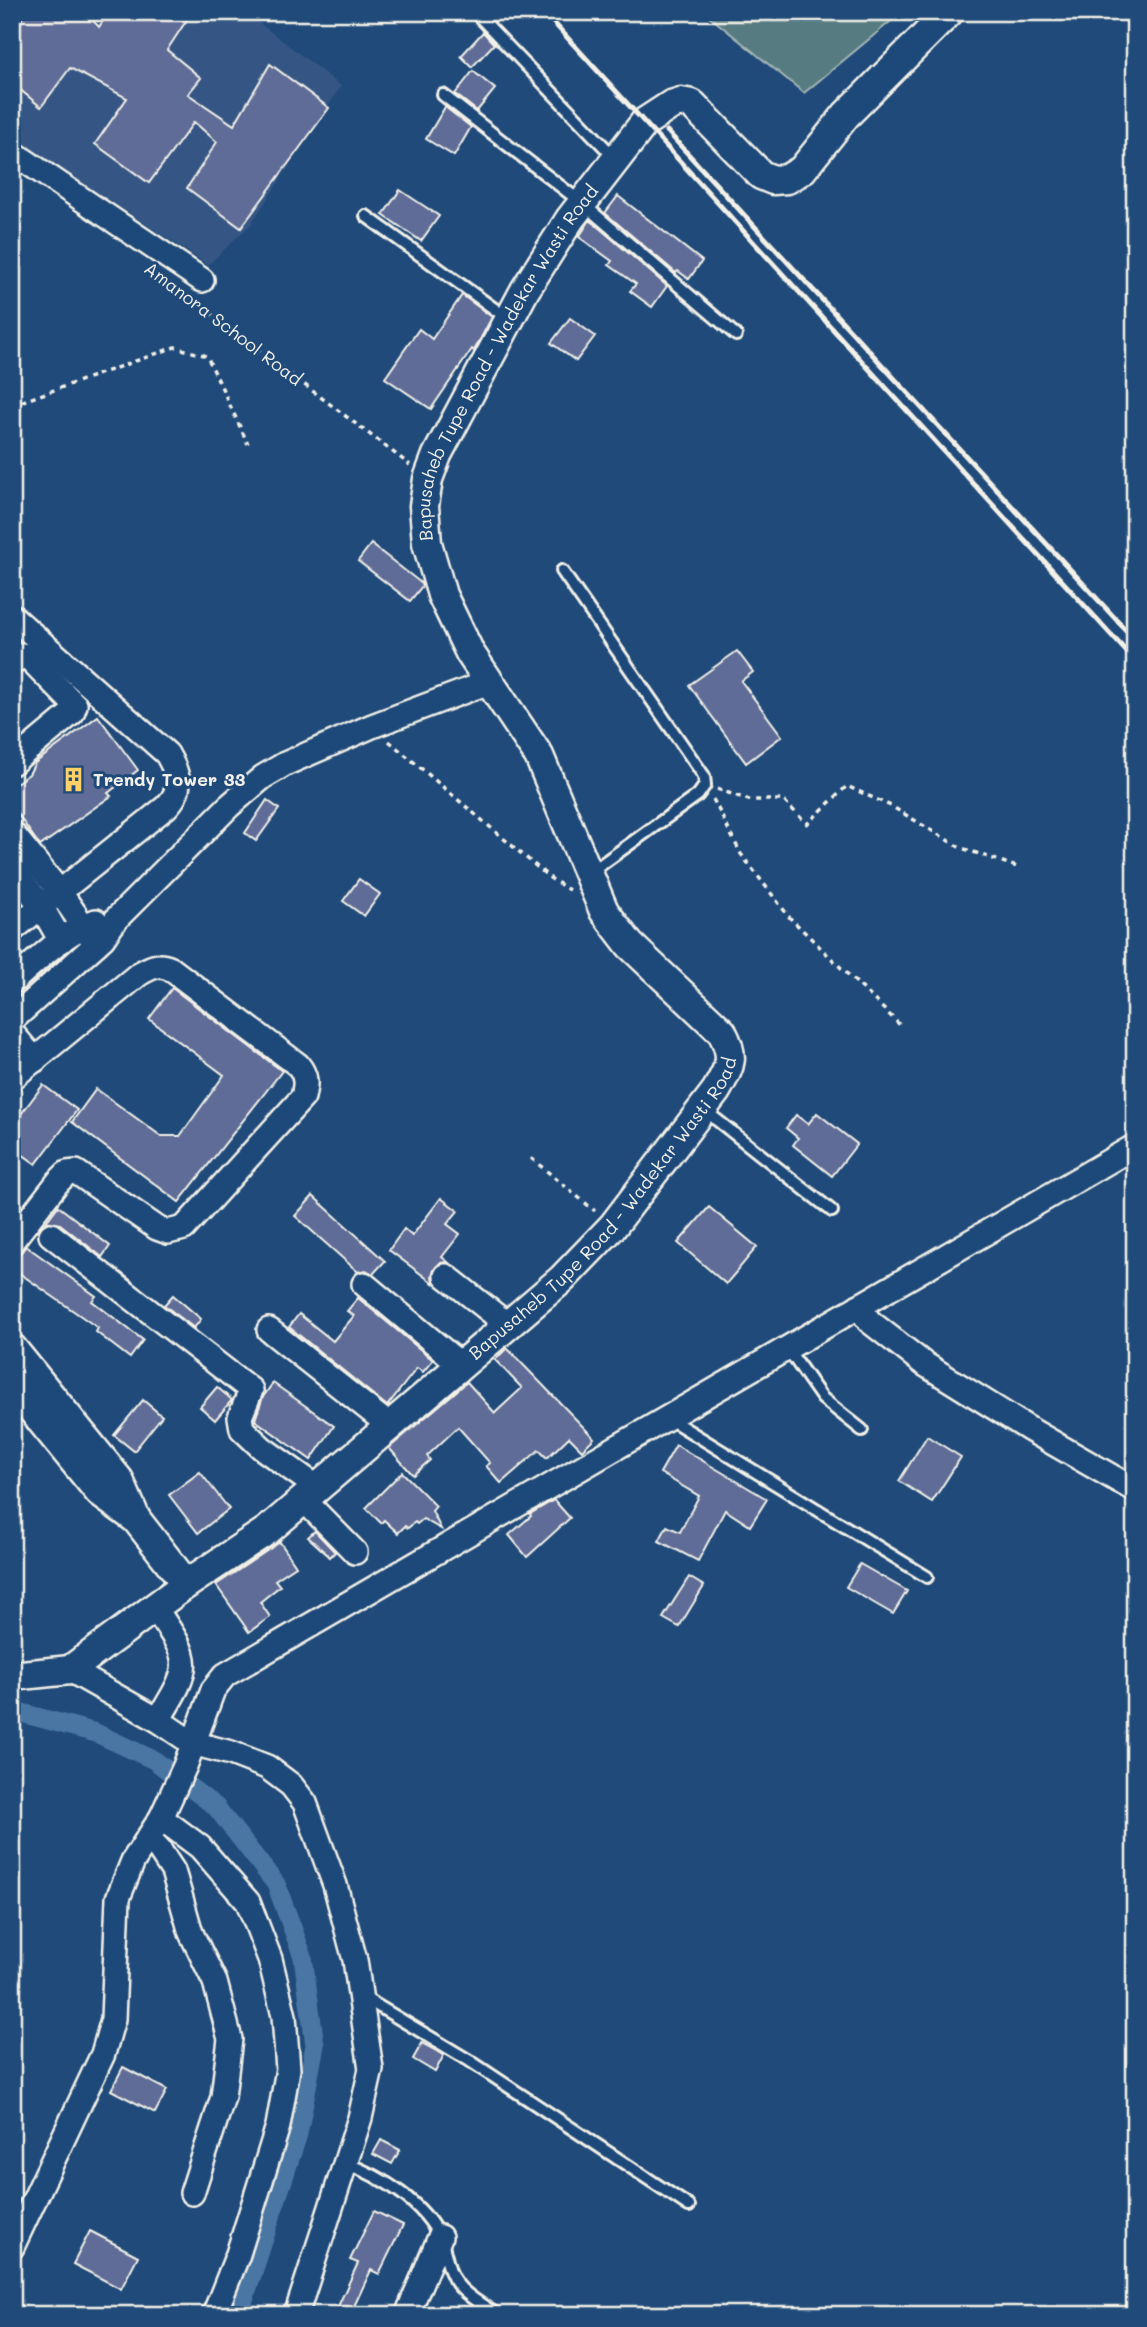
<svg xmlns="http://www.w3.org/2000/svg" width="1147" height="2327" font-family="Mali,sans-serif">
<style>
.built{fill:#365785}
.green{fill:#577c82;stroke:#a6b6b5;stroke-width:2}
.lines{fill:none;stroke-linecap:round;stroke-linejoin:round}
.canal{stroke:#4876a3;stroke-width:19}
.building{fill:#5f6c97;stroke:#f4f1e8;stroke-width:2}
.service-casing{stroke:#f4f1e8;stroke-width:16}
.minor-casing{stroke:#f4f1e8;stroke-width:28}
.tertiary-casing{stroke:#f4f1e8;stroke-width:33}
.path{stroke:#f4f1e8;stroke-width:3.5;stroke-dasharray:5 5;stroke-linecap:butt}
.service{stroke:#1f4a7a;stroke-width:10}
.minor{stroke:#1f4a7a;stroke-width:23}
.tertiary{stroke:#1f4a7a;stroke-width:28}
.rail{stroke:#f4f1e8;stroke-width:5}
.labels{text-anchor:middle;stroke-width:6;stroke-linejoin:round;paint-order:stroke}
.street-label{font-size:18px;fill:#f4f1e8;stroke:#1f4a7a}
.poi-label{font-size:18px;font-weight:bold;fill:#f4f1e8;stroke:#1f4a7a;text-anchor:start}
</style>
<rect width="100%" height="100%" fill="#1f4a7a"/>
<filter id="ink" filterUnits="userSpaceOnUse"><feTurbulence type="fractalNoise" baseFrequency=".0143" numOctaves="2"/><feDisplacementMap in="SourceGraphic" scale="14" xChannelSelector="R" yChannelSelector="G"/><feConvolveMatrix kernelMatrix="1 2 1 2 8 2 1 2 1" color-interpolation-filters="sRGB"/></filter>
<g filter="url(#ink)">
<polygon class="built" points="12,12 245,12 341,86 251,224 208,265 12,136"/>
<polygon class="green" points="704,12 902,12 804,93"/>
<g class="lines">
<polyline class="canal" points="12,1713 22,1713 96,1733 154,1760 216,1807 276,1884 303,1957 315,2045 298,2134 239,2315"/>
</g>
<g class="building">
<polygon points="26,12 85,12 99,27 109,12 192,12 167,50 201,78 188,94 234,125 270,64 329,108 241,228 187,188 217,142 194,122 149,183 95,144 127,98 70,68 41,107 12,83 12,34"/>
<polygon points="483,32 494,44 472,67 461,56"/>
<polygon points="473,71 495,89 477,111 455,94"/>
<polygon points="445,107 471,127 454,156 426,139"/>
<polygon points="400,190 439,216 421,241 383,215"/>
<polygon points="618,196 702,261 689,279 678,271 676,273 605,213"/>
<polygon points="590,220 667,286 652,307 630,291 636,284 609,265 612,261 579,237"/>
<polygon points="462,295 492,317 474,351 472,349 431,409 385,378 419,329 432,339"/>
<polygon points="570,318 595,336 576,361 551,343"/>
<polygon points="371,544 421,583 422,586 410,601 358,561"/>
<polygon points="737,651 753,672 741,681 782,736 746,763 689,685"/>
<polygon points="98,716 138,770 108,793 111,796 40,846 12,806 12,786 29,774 35,763"/>
<polygon points="267,800 279,809 256,841 245,833"/>
<polygon points="359,879 380,894 364,916 343,901"/>
<polygon points="172,988 282,1071 179,1202 72,1122 96,1089 161,1136 180,1136 224,1075 149,1019"/>
<polygon points="43,1085 77,1110 36,1164 12,1147 12,1126"/>
<polygon points="817,1113 857,1144 832,1176 793,1145 798,1138 786,1128 796,1115 808,1124"/>
<polygon points="313,1196 385,1261 373,1274 366,1270 358,1272 295,1216"/>
<polygon points="441,1198 458,1211 447,1224 460,1234 442,1257 448,1262 440,1263 435,1268 432,1275 433,1283 389,1250 404,1229 412,1236"/>
<polygon points="58,1206 110,1246 102,1257 60,1224 46,1222"/>
<polygon points="709,1207 757,1247 726,1284 678,1243"/>
<polygon points="26,1246 96,1296 92,1301 143,1340 130,1358 96,1332 98,1328 12,1268 12,1263"/>
<polygon points="173,1295 201,1319 194,1328 164,1305"/>
<polygon points="358,1298 433,1360 423,1372 417,1368 387,1406 289,1327 299,1314 333,1341 354,1316 347,1311"/>
<polygon points="507,1348 594,1438 582,1450 569,1437 547,1458 539,1450 501,1483 486,1466 490,1463 458,1427 427,1456 430,1460 413,1475 389,1448 467,1382 495,1413 522,1388 495,1360"/>
<polygon points="273,1383 334,1426 311,1460 255,1420 263,1397"/>
<polygon points="217,1387 232,1400 215,1420 200,1407"/>
<polygon points="143,1400 162,1416 134,1451 114,1435"/>
<polygon points="927,1436 961,1457 932,1502 899,1481"/>
<polygon points="676,1445 767,1499 750,1526 725,1510 698,1561 659,1541 667,1526 680,1532 699,1496 660,1473"/>
<polygon points="200,1472 229,1509 198,1533 169,1495"/>
<polygon points="402,1472 436,1506 432,1511 441,1529 423,1519 417,1524 415,1522 408,1528 405,1526 398,1533 384,1520 381,1523 366,1508"/>
<polygon points="554,1500 570,1518 527,1557 509,1535 531,1516 530,1514"/>
<polygon points="315,1531 335,1552 330,1557 308,1537"/>
<polygon points="280,1542 296,1566 275,1580 280,1586 260,1602 270,1617 249,1632 216,1585"/>
<polygon points="860,1564 907,1591 893,1614 846,1587"/>
<polygon points="689,1577 704,1586 679,1627 663,1618"/>
<polygon points="422,2043 444,2055 435,2072 413,2059"/>
<polygon points="123,2067 167,2090 155,2113 111,2090"/>
<polygon points="381,2140 400,2150 392,2164 373,2154"/>
<polygon points="374,2211 403,2225 379,2274 371,2270 350,2315 334,2315 358,2263 350,2260"/>
<polygon points="90,2231 138,2256 121,2289 73,2264"/>
</g>
<g class="lines">
<defs>
<g id="service">
<polyline points="475,12 616,159"/>
<polyline points="443,95 582,203 736,335"/>
<polyline points="366,216 507,318"/>
<polyline points="562,571 704,776 705,785 698,795 588,874"/>
<polyline points="703,1109 832,1211"/>
<polyline points="787,1348 822,1398 862,1430"/>
<polyline points="668,1418 927,1577"/>
<polyline points="363,1997 470,2061 689,2206"/>
<path d="M 345,2163 C 382,2177 424,2202 441,2240 C 447,2255 447,2272 458,2285 C 467,2297 485,2306 497,2315"/>
</g>
<g id="minor">
<polyline points="12,152 202,280"/>
<path d="M 12,616 L 167,754 C 179,775 184,789 166,807 L 12,930"/>
<polyline points="12,663 22,655 27,656 75,705 72,713 12,763"/>
<polyline points="12,833 59,891 96,944"/>
<polyline points="12,868 41,906 61,941"/>
<path d="M 12,982 C 38,960 64,932 96,921"/>
<polyline points="12,1020 103,938 117,918 229,806 263,777 285,764 372,726 489,682"/>
<polyline points="12,1033 35,1060"/>
<path d="M 12,1078 L 139,974 C 151,967 158,963 171,969 L 298,1065 C 307,1076 306,1084 303,1097 L 184,1228 L 168,1232 L 157,1228 L 76,1172 L 67,1173 L 58,1182 L 12,1241"/>
<polyline points="51,1235 251,1390 240,1417 242,1429 262,1448 318,1488"/>
<polyline points="446,1276 508,1325"/>
<polyline points="364,1284 461,1365"/>
<polyline points="859,1306 869,1321 923,1363 1029,1429 1135,1490"/>
<polyline points="269,1330 390,1426"/>
<polyline points="304,1500 355,1552"/>
<path d="M 155,1608 C 192,1663 193,1663 158,1720"/>
<polyline points="70,1670 158,1720 192,1743 231,1753 267,1767 291,1785 305,1803 335,1885 355,1960 371,2069 360,2118 296,2315"/>
<polyline points="161,1818 200,1847 248,1902 270,1959 284,2016 288,2069 278,2126 238,2254 214,2315"/>
<polyline points="148,1838 160,1851 173,1871 191,1933 215,1982 230,2039 223,2097 192,2193"/>
<polyline points="12,2247 103,2054 113,2019 118,1898 133,1861 161,1818 185,1766 213,1690 225,1675 1135,1146"/>
<polyline points="407,2315 440,2237"/>
</g>
<g id="tertiary">
<polyline points="12,1348 119,1480 136,1519 177,1572 185,1585"/>
<polyline points="12,1385 100,1493 136,1519"/>
<path id="s1" d="M 12,1676 L 70,1670 L 185,1585 L 268,1530 L 562,1279 L 613,1226 L 716,1091 C 730,1066 736,1059 722,1032 L 630,945 L 604,911 L 539,756 L 470,653 L 442,595 L 427,543 L 424,506 L 428,479 L 437,455 L 525,290 L 570,219 L 645,122 L 671,105 L 681,102 L 692,104 L 761,175 L 773,180 L 787,179 L 802,170 L 846,115 L 949,12"/>
</g>
</defs>
<use href="#service" class="service-casing"/>
<use href="#minor" class="minor-casing"/>
<use href="#tertiary" class="tertiary-casing"/>
<g class="path">
<polyline points="193,300 410,465"/>
<polyline points="12,405 175,347 207,356 248,444"/>
<polyline points="389,741 550,878 569,890"/>
<polyline points="717,789 749,800 783,800 807,824 847,786 891,806 959,847 1017,867"/>
<polyline points="713,799 741,854 790,918 902,1027"/>
<polyline points="531,1158 595,1211"/>
</g>
<use href="#service" class="service"/>
<use href="#minor" class="minor"/>
<use href="#tertiary" class="tertiary"/>
<g class="rail">
<polyline points="544,12 1135,661"/>
<polyline points="667,131 1135,640"/>
</g>
</g>
</g>
<defs>
<symbol id="building-bare" viewBox="-9 -9 18 18"><path d="M-4-6H4V6H1V3H-1V6H-4ZM-2.5-4.3h1.7v1.8h-1.7ZM.8-4.3h1.7v1.8H.8ZM-2.5-1h1.7V.8h-1.7ZM.8-1h1.7V.8H.8Z" fill="#ffd166" stroke="#1f4a7a" stroke-width="2.5" paint-order="stroke"/></symbol>
</defs>
<g fill-rule="evenodd">
<use href="#building-bare" x="56" y="762" width="35" height="35"/>
</g>
<g class="labels">
<g class="street-label">
<text transform="translate(223 324) rotate(37)" y="6">Amanora School Road</text>
<text dy="6" stroke="none"><textPath href="#s1" startOffset="1776">Bapusaheb Tupe Road - Wadekar Wasti Road</textPath></text>
<text dy="6" stroke="none"><textPath href="#s1" startOffset="768">Bapusaheb Tupe Road - Wadekar Wasti Road</textPath></text>
</g>
<g class="poi-label">
<text x="93" y="786">Trendy Tower 33</text>
</g>
</g>
<rect width="1147" height="2327" fill="none" stroke="#1f4a7a" stroke-width="42"/>
<rect x="21" y="21" width="1105" height="2285" fill="none" stroke="#f4f1e8" stroke-width="2.5" filter="url(#ink)"/>
</svg>
